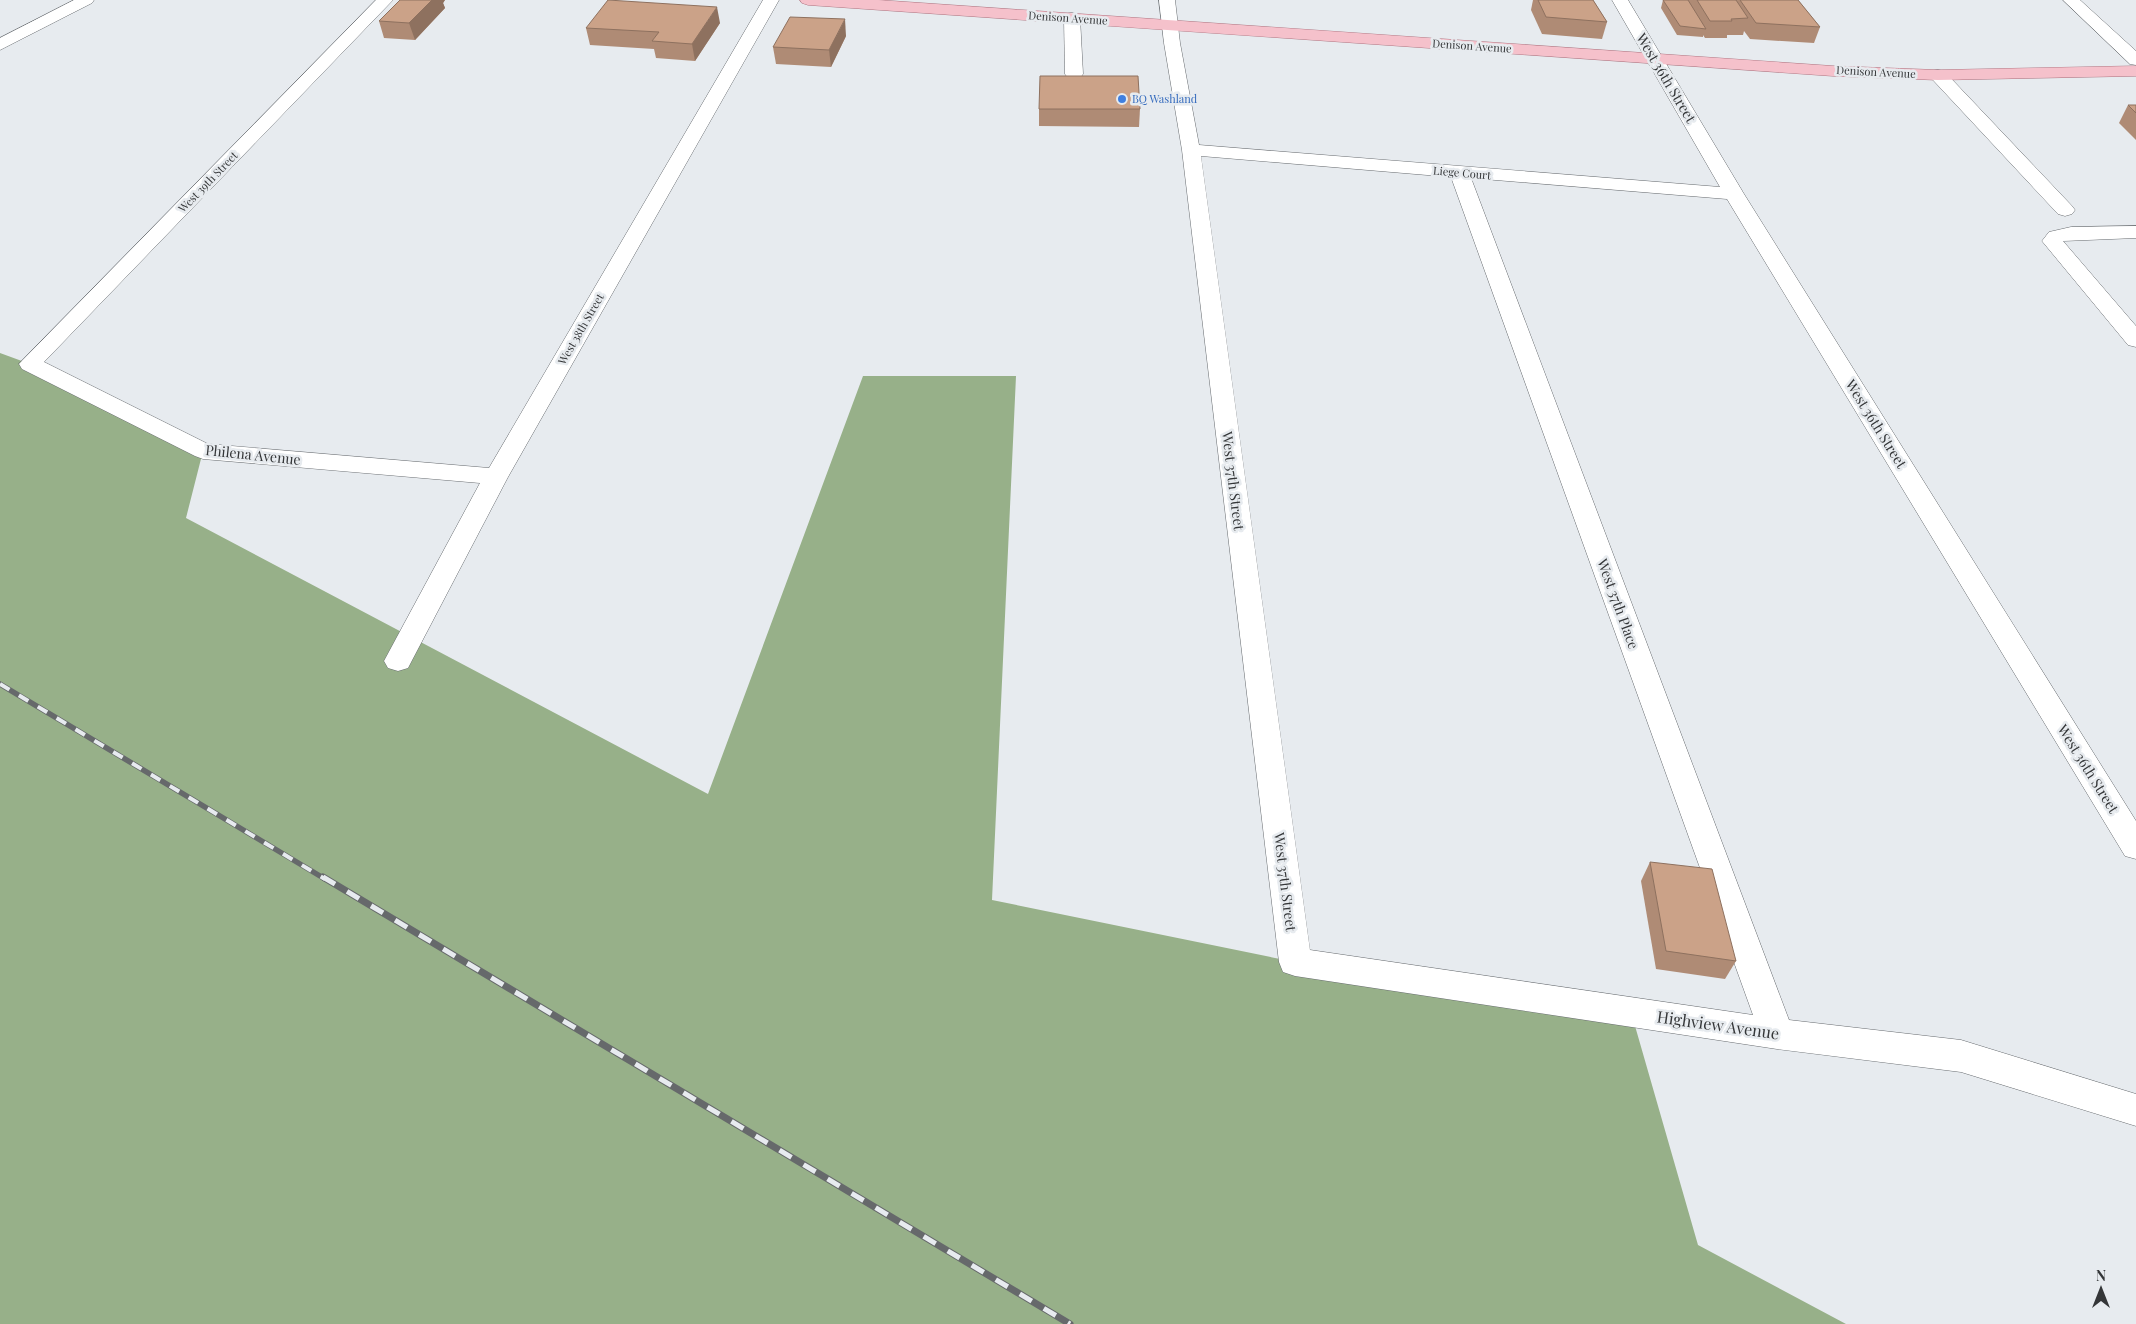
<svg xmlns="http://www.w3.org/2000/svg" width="2136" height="1324" font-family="'Playfair Display',serif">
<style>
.forest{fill:#97b089}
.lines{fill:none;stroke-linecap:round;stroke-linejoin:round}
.minor-casing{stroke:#686c70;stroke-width:1}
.major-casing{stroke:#ae7581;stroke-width:1}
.minor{fill:#fff;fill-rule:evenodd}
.major{fill:#f5c1cb;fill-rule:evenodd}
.rail-far1-casing{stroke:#66696b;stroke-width:5.5}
.rail-casing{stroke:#66696b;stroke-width:7}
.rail-far1{stroke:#e7ebef;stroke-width:4;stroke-dasharray:11;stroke-linecap:butt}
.rail{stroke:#e7ebef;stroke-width:5;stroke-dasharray:14;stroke-linecap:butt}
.wall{fill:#af8b75}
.shaded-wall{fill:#8e715f}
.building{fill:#cba288;stroke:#8e715f}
.shop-dot{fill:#3f7fe0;stroke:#e7ebef;stroke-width:2}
.labels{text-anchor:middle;stroke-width:5;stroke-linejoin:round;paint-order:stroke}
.far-street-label{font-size:11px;fill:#343638;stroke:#e7ebef}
.far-shop-label{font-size:11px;fill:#366cbe;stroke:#e7ebef;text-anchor:start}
.street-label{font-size:14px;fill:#343638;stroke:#e7ebef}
.near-street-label{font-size:16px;fill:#343638;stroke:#e7ebef}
</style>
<rect width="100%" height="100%" fill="#e7ebef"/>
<polygon class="forest" points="0,353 30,364 203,451 186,518 708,794 863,376 1016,376 992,900 1295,962 1631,1012 1698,1245 1846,1324 0,1324"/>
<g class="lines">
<defs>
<g id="minor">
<polygon points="74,0 94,0 92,3 0,50 0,38"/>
<polygon points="376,0 393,0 44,362 208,444 489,468 763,0 779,0 508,477 408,668 398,671 388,668 384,661 480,483 203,459 195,456 22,369 19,364"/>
<path d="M 1159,0 L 1175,0 L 1180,43 L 1199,145 L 1720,187 L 1612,0 L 1628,0 L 1744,194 L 2136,821 L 2136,859 L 2125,856 L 1727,199 L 1471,178 L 1789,1020 L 1961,1040 L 2136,1094 L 2136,1126 L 1961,1072 L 1777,1049 L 1295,976 L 1283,972 L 1279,962 L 1182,150 L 1164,43 ZM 1201,156 L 1451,177 L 1753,1015 L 1310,950 Z"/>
<polygon points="2063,0 2080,0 2136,51 2136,65 2130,64"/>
<polygon points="1072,13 1078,14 1080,18 1083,74 1080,78 1074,79 1068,78 1065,74 1064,18 1066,14"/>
<polygon points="1938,70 1944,71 2072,206 2075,210 2072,214 2065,216 2058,214 1932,79 1929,75 1932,71"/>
<polygon points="2136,226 2136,238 2063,241 2136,326 2136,347 2128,345 2042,241 2049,232 2071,227"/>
</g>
<polygon id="major" points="800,0 878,0 1833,66 1938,70 2136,66 2136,76 1938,80 1833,76 808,5 802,3"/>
</defs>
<use href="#minor" class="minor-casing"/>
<use href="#major" class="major-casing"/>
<use href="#minor" class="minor"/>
<use href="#major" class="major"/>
<defs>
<polyline id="rail-far1" points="0,684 325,879"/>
<polyline id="rail" points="323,877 1070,1324"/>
</defs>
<use href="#rail-far1" class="rail-far1-casing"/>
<use href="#rail" class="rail-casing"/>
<use href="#rail-far1" class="rail-far1"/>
<use href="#rail" class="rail"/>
</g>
<g class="wall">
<polygon points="400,0 445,0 443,3 445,8 415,40 384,38 379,21"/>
<polygon points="1533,0 1593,0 1607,22 1602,39 1542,34 1531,10"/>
<polygon points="1663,0 1798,0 1820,27 1814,43 1750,39 1744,31 1743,35 1727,35 1727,38 1705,38 1703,35 1703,37 1677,35 1661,8"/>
<polygon points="720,23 695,61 656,58 654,49 590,45 586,28"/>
<polygon points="846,36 831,67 776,64 773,47"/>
<polygon points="2128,105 2136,105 2136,140 2119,123"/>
<polygon points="1039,109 1140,109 1139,127 1039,126"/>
<polygon points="1650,862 1736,961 1725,979 1656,969 1641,881"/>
</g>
<g class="shaded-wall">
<polygon points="432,0 445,0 443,3 445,8 415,40 409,23"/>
<polygon points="717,7 720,23 695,61 692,44"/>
<polygon points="845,19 846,36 831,67 829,50"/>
</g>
<g class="building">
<polygon points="400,0 432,0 409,23 379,21"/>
<polygon points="608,0 717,7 692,44 652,41 659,32 586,28"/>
<polygon points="1538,0 1593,0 1607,22 1546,17"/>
<polygon points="1663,0 1688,0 1706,29 1680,26"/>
<polygon points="1697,0 1736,0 1748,18 1731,19 1732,21 1710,21"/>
<polygon points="1740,0 1798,0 1820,27 1756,23"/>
<polygon points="790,17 845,19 829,50 773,47"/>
<polygon points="1040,76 1138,76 1140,109 1039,109"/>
<polygon points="2128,105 2136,105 2136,113"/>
<polygon points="1650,862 1712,869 1736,961 1666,951"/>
</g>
<circle class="shop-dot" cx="1122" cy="99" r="5"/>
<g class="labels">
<g class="far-street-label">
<text transform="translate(1068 18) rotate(4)" y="4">Denison Avenue</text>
<text transform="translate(1472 46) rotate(4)" y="4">Denison Avenue</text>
<text transform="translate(1876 72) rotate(3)" y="4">Denison Avenue</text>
<text transform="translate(1462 173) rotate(5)" y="4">Liege Court</text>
<text transform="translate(208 182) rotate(-46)" y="4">West 39th Street</text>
<text transform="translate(581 329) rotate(-60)" y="4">West 38th Street</text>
</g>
<g class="far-shop-label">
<text x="1132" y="103">BQ Washland</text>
</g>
<g class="street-label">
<text transform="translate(1666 78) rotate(59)" y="5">West 36th Street</text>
<text transform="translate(1876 424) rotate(58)" y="5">West 36th Street</text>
<text transform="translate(253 455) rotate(6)" y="5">Philena Avenue</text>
<text transform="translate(1233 481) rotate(83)" y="5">West 37th Street</text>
<text transform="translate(1618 604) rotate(70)" y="5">West 37th Place</text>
<text transform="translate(2088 769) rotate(58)" y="5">West 36th Street</text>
<text transform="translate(1285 882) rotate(83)" y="5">West 37th Street</text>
</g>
<g class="near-street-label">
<text transform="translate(1718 1025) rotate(8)" y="6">Highview Avenue</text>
</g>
</g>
<g transform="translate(2101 1289)" stroke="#e7ebef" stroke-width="4" paint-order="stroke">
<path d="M0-4L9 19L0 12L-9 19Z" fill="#343638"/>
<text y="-8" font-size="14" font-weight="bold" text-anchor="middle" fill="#343638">N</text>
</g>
</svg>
